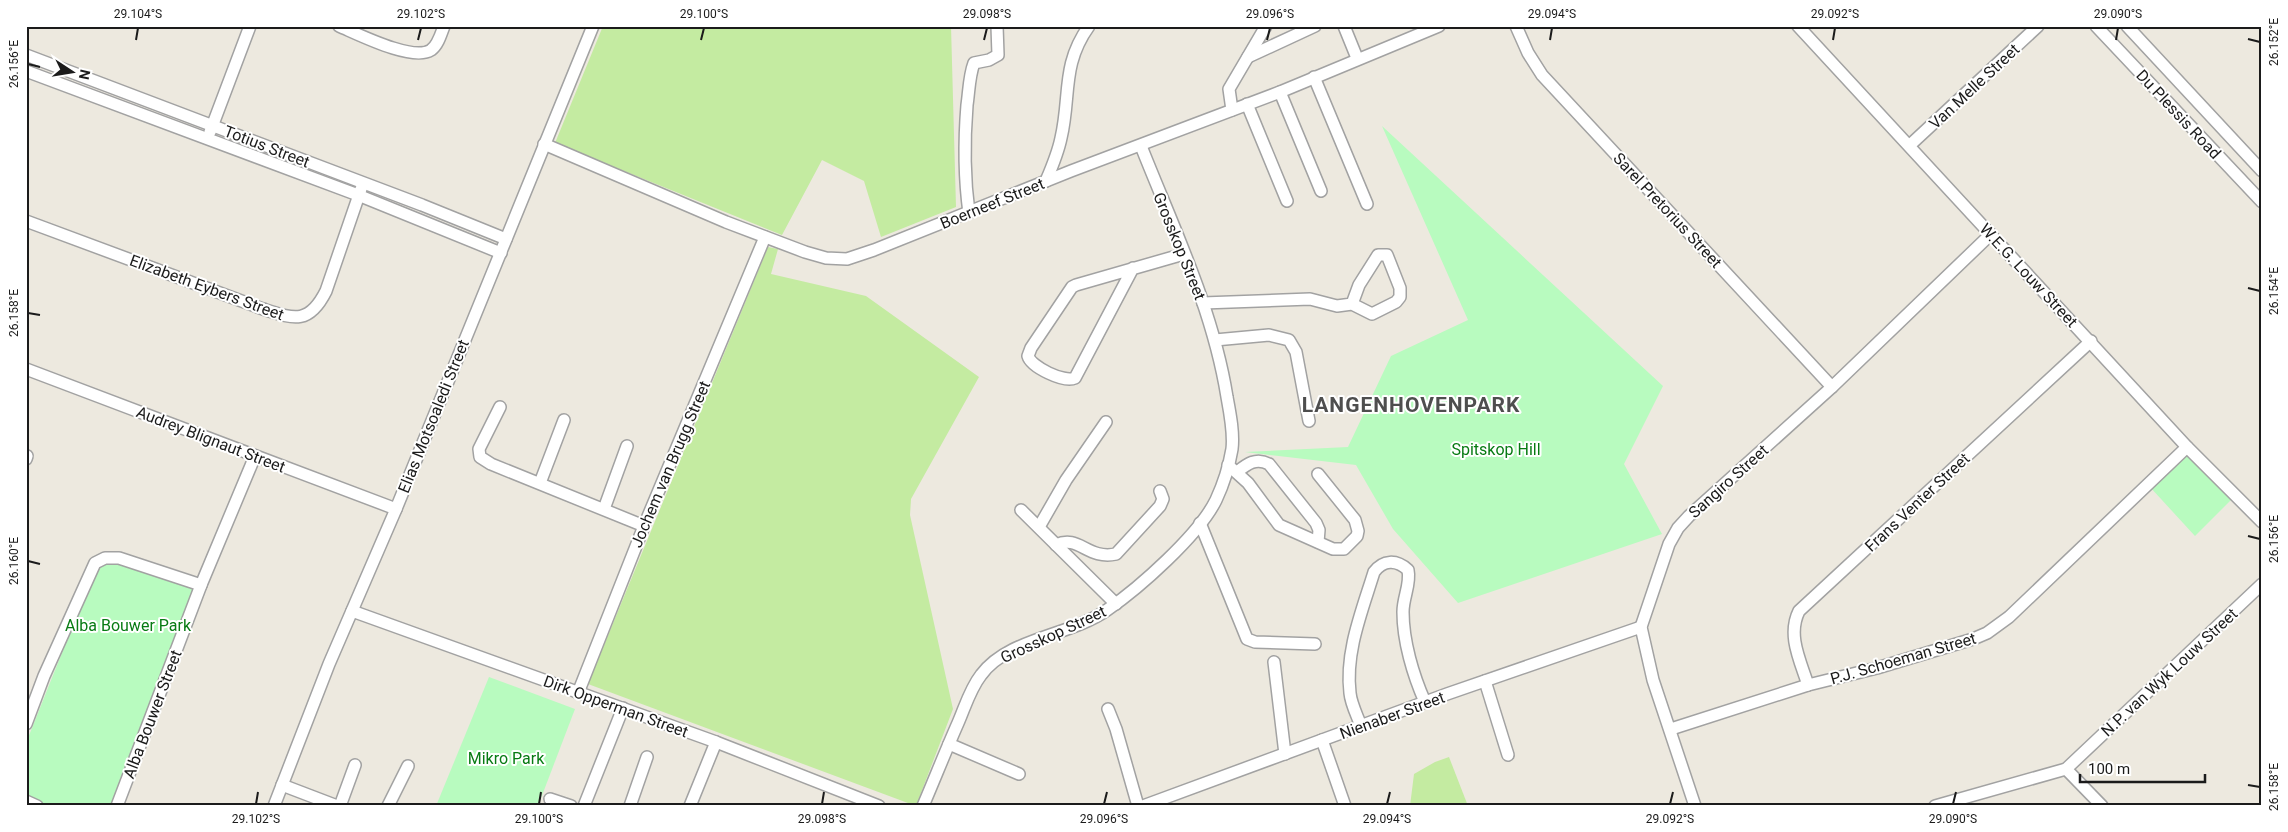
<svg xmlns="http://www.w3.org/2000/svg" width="2288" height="832" font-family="Roboto,sans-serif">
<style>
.grass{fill:#c4eba1}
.park{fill:#b8fbbf}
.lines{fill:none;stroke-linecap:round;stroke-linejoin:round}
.minor-casing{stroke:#a2a2a2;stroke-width:14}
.minor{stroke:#fff;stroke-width:11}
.ticks{fill:none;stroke:#1b1b1b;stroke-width:2}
.labels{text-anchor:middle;stroke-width:4;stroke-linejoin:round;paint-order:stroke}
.street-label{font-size:16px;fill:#1b1b1b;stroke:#fff}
.park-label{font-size:16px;fill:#077b13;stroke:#fff}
.district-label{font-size:21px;font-weight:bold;letter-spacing:1px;fill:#4e4e4e;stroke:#fff}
.neatline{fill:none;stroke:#1b1b1b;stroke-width:2}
.ticks-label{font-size:12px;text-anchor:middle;fill:#1b1b1b}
</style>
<rect width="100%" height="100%" fill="#ede9df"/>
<g class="grass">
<polygon points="603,26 951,26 956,207 881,237 864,181 822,160 782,235 555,143"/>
<polygon points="768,247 778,249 771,274 866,296 979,377 911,499 910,515 953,709 916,806 588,684"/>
<polygon points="1449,757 1468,806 1410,806 1414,774 1435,762"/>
</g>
<g class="park">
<polygon points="1382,126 1663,386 1624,464 1662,534 1458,603 1393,529 1356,465 1245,452 1348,447 1391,356 1468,320"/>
<polygon points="2187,452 2234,497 2195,536 2150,487"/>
<polygon points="114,562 198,590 112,806 31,806 26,804 26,743 95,570 102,564"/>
<polygon points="489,677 575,709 538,806 436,806"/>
</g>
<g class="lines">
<defs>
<g id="minor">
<path d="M 339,26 C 358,34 413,62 431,50 C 438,45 441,34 444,26"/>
<polyline points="1344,26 1357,58"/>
<polyline points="1516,26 1528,53 1542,75 1832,387"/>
<polyline points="1798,26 2187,447 2262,522"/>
<polyline points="2096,26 2262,202"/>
<polyline points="2127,26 2262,171"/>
<polyline points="26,55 422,205 506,239"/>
<polyline points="1248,57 1315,26"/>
<polyline points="26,71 358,195 501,253"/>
<polyline points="1314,77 1367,204"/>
<polyline points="1280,92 1321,191"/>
<polyline points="1247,104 1287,201"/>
<polyline points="1232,110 1229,89 1266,26"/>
<polyline points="210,132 250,26"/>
<polyline points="544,144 726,222 805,252 826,258 847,259 874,250 1071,171 1280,92 1439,26"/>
<polyline points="1910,145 2038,26"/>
<path d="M 1046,181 C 1052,167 1058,153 1061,138 C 1071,96 1061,65 1089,26"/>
<path d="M 969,213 C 964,176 964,142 967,105 C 969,92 969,76 974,63 L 989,60 L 998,55 L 997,26"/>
<path d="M 26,221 L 263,309 C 294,319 309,325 326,291 L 361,189"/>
<path d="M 1133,268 L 1075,378 C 1064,383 1031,367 1028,356 L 1031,348 L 1072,287 L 1076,285 L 1184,254"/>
<polyline points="1203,303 1310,299 1337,306 1352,304 1372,314 1396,302 1400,297 1400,288 1387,255 1378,255 1359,285 1352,304"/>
<polyline points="1215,340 1269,335 1289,340 1296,352 1309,421"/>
<polyline points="26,369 396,509"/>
<polyline points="500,407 479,449 480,457 491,464 644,526"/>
<polyline points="26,459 27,456"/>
<polyline points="1228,465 1248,483 1279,525 1333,549 1344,549 1357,536 1358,531 1355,520 1318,474"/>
<path d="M 1237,472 C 1247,464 1256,457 1269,464 L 1316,523 L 1319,530 L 1318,542"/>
<polyline points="540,483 564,420"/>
<polyline points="604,509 627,446"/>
<polyline points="1021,510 1116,604"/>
<polyline points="1200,523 1247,639 1255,642 1315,644"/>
<polyline points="1039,527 1066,480 1106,422"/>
<path d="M 1056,545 C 1079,534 1087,560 1116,554 L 1160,506 L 1163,499 L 1160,491"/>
<polyline points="352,611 716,742 879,806"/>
<polyline points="1274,662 1285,754"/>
<polyline points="1485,681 1508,755"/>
<path d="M 1808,685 C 1800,660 1787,635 1799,611 L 2091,341"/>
<polyline points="578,693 644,526 765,237"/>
<polyline points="1108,709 1116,729 1138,806"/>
<polyline points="26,724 44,676 95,563 105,558 119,558 201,585"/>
<path d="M 1361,726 C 1357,715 1351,704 1350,693 C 1345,652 1362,611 1374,572 C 1383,560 1396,559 1408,570 C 1411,584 1403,597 1403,612 C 1403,641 1413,675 1425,702"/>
<polyline points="1671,729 1808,685 1877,668 1973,639 1987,633 2009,617 2187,447"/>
<polyline points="1322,740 1345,806"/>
<polyline points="949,744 1019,774"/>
<polyline points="2066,769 2102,806"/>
<polyline points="282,785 337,806"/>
<polyline points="550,799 571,806"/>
<polyline points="26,801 37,806"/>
<polyline points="117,806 201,585 255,456"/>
<polyline points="274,806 329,664 396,509 593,26"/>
<polyline points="340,806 355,765"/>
<polyline points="388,806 408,766"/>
<polyline points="584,806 623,708"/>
<polyline points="630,806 647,757"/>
<polyline points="690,806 716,742"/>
<path d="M 923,806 C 935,778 946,750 958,723 C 965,707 970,689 981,675 C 1008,638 1070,636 1107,610 C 1139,588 1199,535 1216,500 C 1223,485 1229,467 1232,449 C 1234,433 1230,413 1227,397 C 1213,309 1173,227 1141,146"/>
<polyline points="1143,806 1447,694 1641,627"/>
<polyline points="1695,806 1653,680 1641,627 1669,544 1678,528 1689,516 1832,387 1991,234"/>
<polyline points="1935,806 2066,769 2262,584"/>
</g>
</defs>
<use href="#minor" class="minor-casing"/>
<use href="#minor" class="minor"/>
</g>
<path class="ticks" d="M 2248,39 L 2260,42M 136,40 L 138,28M 418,40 L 421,28M 701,40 L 704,28M 984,40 L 987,28M 1267,40 L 1270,28M 1550,40 L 1552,28M 1833,40 L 1835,28M 2116,40 L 2118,28M 28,64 L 40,67M 2248,288 L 2260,291M 28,313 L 40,315M 2248,536 L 2260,539M 28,561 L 40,564M 2248,785 L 2260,787M 256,804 L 258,792M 539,804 L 541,792M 822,804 L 824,792M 1104,804 L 1107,792M 1387,804 L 1390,792M 1670,804 L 1673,792M 1953,804 L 1956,792"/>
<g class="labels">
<g class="street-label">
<text transform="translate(1974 86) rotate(-43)" y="6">Van Melle Street</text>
<text transform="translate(2179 114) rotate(47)" y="6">Du Plessis Road</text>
<text transform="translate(267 146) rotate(21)" y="6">Totius Street</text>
<text transform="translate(992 203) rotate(-22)" y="6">Boerneef Street</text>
<text transform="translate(1668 210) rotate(47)" y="6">Sarel Pretorius Street</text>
<text transform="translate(1180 246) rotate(68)" y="6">Grosskop Street</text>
<text transform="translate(2029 275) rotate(47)" y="6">W.E.G. Louw Street</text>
<text transform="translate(207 287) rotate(20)" y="6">Elizabeth Eybers Street</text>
<text transform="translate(433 416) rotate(-68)" y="6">Elias Motsoaledi Street</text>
<text transform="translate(211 439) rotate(21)" y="6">Audrey Blignaut Street</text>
<text transform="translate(670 464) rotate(-67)" y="6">Jochem van Brugg Street</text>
<text transform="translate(1728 481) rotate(-42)" y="6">Sangiro Street</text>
<text transform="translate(1917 502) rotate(-43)" y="6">Frans Venter Street</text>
<text transform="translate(1053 634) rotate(-25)" y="6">Grosskop Street</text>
<text transform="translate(1903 658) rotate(-16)" y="6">P.J. Schoeman Street</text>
<text transform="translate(2169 672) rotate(-43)" y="6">N.P. van Wyk Louw Street</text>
<text transform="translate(616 706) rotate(20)" y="6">Dirk Opperman Street</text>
<text transform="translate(152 714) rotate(-69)" y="6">Alba Bouwer Street</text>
<text transform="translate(1392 715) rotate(-20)" y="6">Nienaber Street</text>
</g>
<g class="park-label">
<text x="1496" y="455">Spitskop Hill</text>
<text x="128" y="631">Alba Bouwer Park</text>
<text x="506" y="764">Mikro Park</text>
</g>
<g class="district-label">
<text x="1411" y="412">LANGENHOVENPARK</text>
</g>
</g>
<rect width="2288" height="832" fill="none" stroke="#ffffff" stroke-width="55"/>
<g transform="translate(72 72) rotate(102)" stroke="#ffffff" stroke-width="4" paint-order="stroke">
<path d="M0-4L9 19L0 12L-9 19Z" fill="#1b1b1b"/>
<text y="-8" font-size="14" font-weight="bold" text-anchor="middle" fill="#1b1b1b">N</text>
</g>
<path d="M2080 774v8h125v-8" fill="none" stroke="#1b1b1b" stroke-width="2.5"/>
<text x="2088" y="774" font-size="15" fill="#1b1b1b" stroke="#ffffff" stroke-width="4" paint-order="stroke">100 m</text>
<rect x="28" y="28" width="2232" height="776" class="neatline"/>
<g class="ticks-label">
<text x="138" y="18">29.104°S</text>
<text x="421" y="18">29.102°S</text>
<text x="704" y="18">29.100°S</text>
<text x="987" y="18">29.098°S</text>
<text x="1270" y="18">29.096°S</text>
<text x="1552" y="18">29.094°S</text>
<text x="1835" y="18">29.092°S</text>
<text x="2118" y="18">29.090°S</text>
<text transform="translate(2274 42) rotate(-90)" y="4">26.152°E</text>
<text transform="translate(14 64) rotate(-90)" y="4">26.156°E</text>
<text transform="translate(2274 291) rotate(-90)" y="4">26.154°E</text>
<text transform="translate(14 313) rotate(-90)" y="4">26.158°E</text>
<text transform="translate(2274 539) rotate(-90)" y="4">26.156°E</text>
<text transform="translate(14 561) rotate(-90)" y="4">26.160°E</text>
<text transform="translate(2274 787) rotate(-90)" y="4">26.158°E</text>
<text x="256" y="823">29.102°S</text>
<text x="539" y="823">29.100°S</text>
<text x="822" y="823">29.098°S</text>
<text x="1104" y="823">29.096°S</text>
<text x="1387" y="823">29.094°S</text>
<text x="1670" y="823">29.092°S</text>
<text x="1953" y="823">29.090°S</text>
</g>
</svg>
